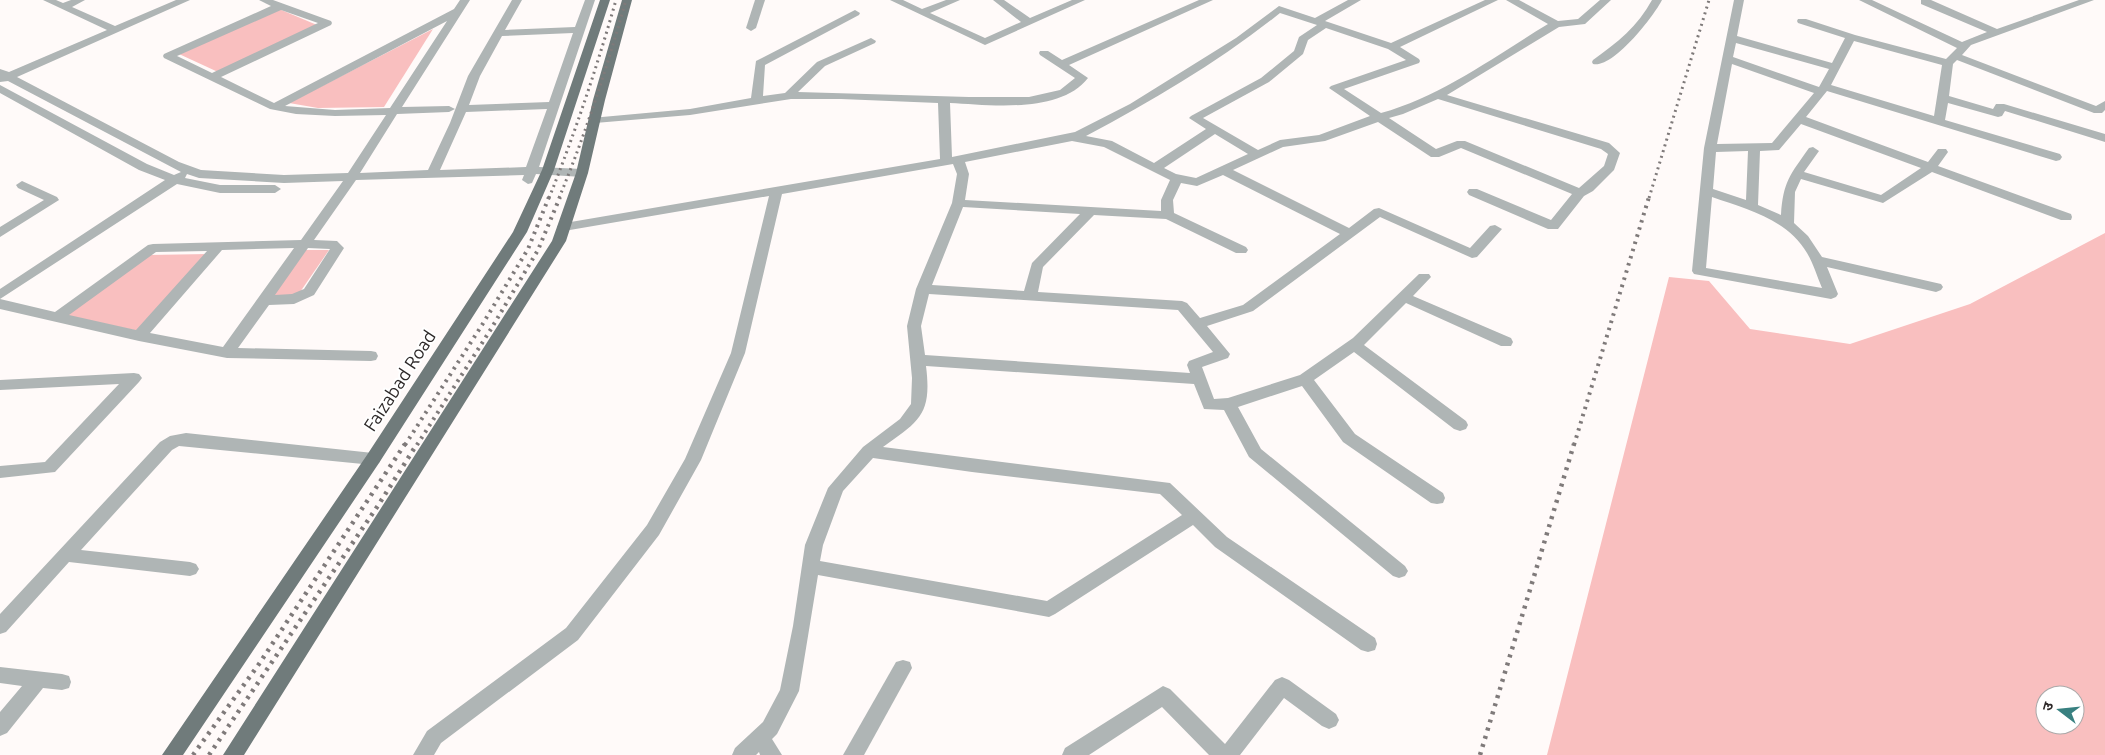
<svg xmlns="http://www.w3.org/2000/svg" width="2105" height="755" font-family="Ubuntu,'Noto Sans Devanagari',sans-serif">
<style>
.green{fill:#f9bfbf;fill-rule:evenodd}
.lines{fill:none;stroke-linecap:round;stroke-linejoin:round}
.minor{fill:#afb5b5;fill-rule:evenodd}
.major{fill:#707b7b;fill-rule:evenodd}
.rail-far2{stroke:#7f7a7a;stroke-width:3;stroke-dasharray:2 4;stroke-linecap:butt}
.rail-far1{stroke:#7f7a7a;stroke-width:4;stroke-dasharray:2.5 5;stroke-linecap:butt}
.rail{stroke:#7f7a7a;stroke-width:4.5;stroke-dasharray:3 5.5;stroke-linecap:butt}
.labels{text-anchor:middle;stroke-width:4;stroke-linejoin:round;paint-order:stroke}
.street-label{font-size:18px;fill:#2d2828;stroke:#fff}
</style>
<rect width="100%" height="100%" fill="#fffaf9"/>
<g class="green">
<polygon points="279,9 317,25 218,72 179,54"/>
<polygon points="433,29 384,107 318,108 289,103"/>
<path d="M 2105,233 L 2105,755 L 1547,755 L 1669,277 L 1709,281 L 1750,329 L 1850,344 L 1970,304 ZM 2045,695 L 2075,695 L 2075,725 L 2045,725 Z"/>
<polygon points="306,250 329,250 298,295 273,296"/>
<polygon points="208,254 138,331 65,315 148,255"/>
</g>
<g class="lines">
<g class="minor">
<path d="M 43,0 L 56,0 L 63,3 L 71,0 L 85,0 L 72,7 L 115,26 L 176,0 L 190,0 L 17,77 L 179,162 L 201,170 L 284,175 L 348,173 L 386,115 L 335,116 L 296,114 L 270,109 L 164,58 L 163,56 L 164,54 L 271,6 L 259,0 L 273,0 L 331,21 L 332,23 L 331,25 L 221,77 L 274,103 L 454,9 L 460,0 L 470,0 L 402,107 L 449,106 L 455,109 L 449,112 L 397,114 L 360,173 L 428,170 L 450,123 L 468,76 L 512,0 L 522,0 L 505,30 L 575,27 L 585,0 L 595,0 L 539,167 L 582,169 L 588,173 L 582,177 L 536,174 L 532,183 L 528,184 L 522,180 L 524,175 L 356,180 L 314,240 L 337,241 L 344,248 L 314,295 L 294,304 L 269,305 L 238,348 L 371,351 L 376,352 L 378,356 L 376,360 L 371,361 L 227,358 L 139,341 L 0,309 L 0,289 L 165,180 L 139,170 L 0,93 L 0,85 L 147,164 L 174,175 L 181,172 L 8,81 L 0,82 L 0,69 L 9,72 L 107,30 ZM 281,10 L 318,23 L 212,73 L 177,56 ZM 447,21 L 390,108 L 335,110 L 285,106 ZM 573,33 L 549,102 L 469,105 L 480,76 L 502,36 ZM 547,109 L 526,167 L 440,170 L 466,112 ZM 187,174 L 199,178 L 284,183 L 343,181 L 301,240 L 153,244 L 148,245 L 55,312 L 0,299 L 177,184 L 220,193 L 275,193 L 281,189 L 275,185 L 220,185 L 185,178 ZM 294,248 L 223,347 L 150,333 L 222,250 ZM 308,248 L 330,249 L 304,289 L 292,294 L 275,295 ZM 207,251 L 136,330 L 69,315 L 156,252 Z"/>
<polygon points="755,0 765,0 756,28 751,31 746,28"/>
<polygon points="890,0 903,0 922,9 946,0 960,0 930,13 985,38 1021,22 993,0 1004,0 1030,18 1072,0 1085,0 985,45"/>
<path d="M 1199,0 L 1213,0 L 1069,65 L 1088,78 C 1060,114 990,105 950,103 L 952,157 L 1075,132 L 1130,104 L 1236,38 L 1279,6 L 1315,18 L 1348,0 L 1361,0 L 1325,21 L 1391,43 L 1485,0 L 1498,0 L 1400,47 L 1419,59 L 1420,61 L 1419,63 L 1344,89 L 1381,113 C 1442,96 1495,56 1548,24 L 1506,0 L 1519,0 L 1558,21 L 1578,19 L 1600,0 L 1611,0 L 1585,24 L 1559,27 L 1447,95 L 1609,143 L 1620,153 L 1614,170 L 1593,191 L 1584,196 L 1558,229 L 1548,229 L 1469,195 L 1467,192 L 1469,189 L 1477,189 L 1551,220 L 1572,194 L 1461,148 L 1439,157 L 1431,157 L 1378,122 L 1325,141 L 1283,147 L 1233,170 L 1349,228 L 1374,209 L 1379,208 L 1470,248 L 1490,226 L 1495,225 L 1502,229 L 1477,257 L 1472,258 L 1380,217 L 1253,311 L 1207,326 L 1230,354 L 1228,358 L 1202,367 L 1214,399 L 1228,398 L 1300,375 L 1353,338 L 1419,274 L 1429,274 L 1431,277 L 1413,296 L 1511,338 L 1513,342 L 1511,346 L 1501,346 L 1406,303 L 1364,345 L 1466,421 L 1468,425 L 1466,429 L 1460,431 L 1454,429 L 1354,352 L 1314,380 L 1355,434 L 1443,493 L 1445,498 L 1443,503 L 1437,504 L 1431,503 L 1343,442 L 1302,386 L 1238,407 L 1261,449 L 1405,566 L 1408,571 L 1405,576 L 1399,578 L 1393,576 L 1249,457 L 1224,410 L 1204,409 L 1194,384 L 926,366 C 932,414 920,421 883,447 L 1170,483 L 1227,537 L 1375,638 L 1377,644 L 1375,650 L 1368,652 L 1361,650 L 1215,547 L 1193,525 L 1055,614 L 1049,617 L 818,575 L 799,691 L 777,734 L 772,739 L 782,755 L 760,755 L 759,752 L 756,755 L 732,755 L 735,748 L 763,722 L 780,690 L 793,626 L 805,545 L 828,488 L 863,447 L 900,419 L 911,404 L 912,378 L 907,326 L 916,289 L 952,203 L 957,174 L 953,164 L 782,194 L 745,353 L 701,460 L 659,535 L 578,640 L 441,743 L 434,755 L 413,755 L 427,731 L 566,628 L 647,525 L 685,459 L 731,353 L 769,196 L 564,231 L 559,230 L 557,227 L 559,224 L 940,159 L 938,103 L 841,99 L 791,99 L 690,115 L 595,123 L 589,120 L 591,118 L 690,109 L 751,98 L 756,61 L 855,10 L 860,13 L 859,15 L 765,65 L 763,96 L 785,93 L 817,62 L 871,38 L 876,41 L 875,43 L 825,66 L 798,92 L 969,97 L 1029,97 L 1060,90 L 1075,78 L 1040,55 L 1039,53 L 1040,51 L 1048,51 L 1062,60 ZM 1280,13 L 1317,25 L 1299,37 L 1294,51 L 1261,78 L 1191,116 L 1189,118 L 1206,129 L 1154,163 L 1112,141 L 1086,136 C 1154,100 1220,61 1280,13 ZM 1326,28 L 1388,49 L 1406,60 L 1331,86 L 1329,88 L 1370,116 L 1319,135 L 1280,140 L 1258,150 L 1203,118 L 1269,82 L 1303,54 L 1308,40 ZM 1438,99 L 1601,149 L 1608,154 L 1604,166 L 1579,188 L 1465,141 L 1457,141 L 1436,149 L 1389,118 L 1403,114 ZM 1215,134 L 1248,154 L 1196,178 L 1176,174 L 1164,168 ZM 1072,141 L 1104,147 L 1170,180 L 1161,200 L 1161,211 L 965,200 L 969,174 L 965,162 ZM 1223,175 L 1340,234 L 1243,305 L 1200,318 L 1187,303 L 1182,301 L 1038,292 L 1043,267 L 1094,215 L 1166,219 L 1236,253 L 1246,253 L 1248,250 L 1246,247 L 1174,213 L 1173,200 L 1181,183 L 1197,186 ZM 963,207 L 1080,214 L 1032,263 L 1024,291 L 932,285 ZM 929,294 L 1178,310 L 1213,352 L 1189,361 L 1187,365 L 1190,373 L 925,355 L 921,326 ZM 873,458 L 972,472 L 1160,494 L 1182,515 L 1047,601 L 820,561 L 823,545 L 843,491 Z"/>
<path d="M 1652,0 L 1662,0 C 1654,16 1613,69 1593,64 L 1592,62 L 1593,60 C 1617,43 1638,26 1652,0 Z"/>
<path d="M 1734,0 L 1744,0 L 1737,36 L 1832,63 L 1845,38 L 1798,23 L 1797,21 L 1798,19 L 1806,19 L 1855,35 L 1946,59 L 1957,48 L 1859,0 L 1872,0 L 1962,42 L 1987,32 L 1921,4 L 1921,0 L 1931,0 L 1997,29 L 2079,0 L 2094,0 L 1971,45 L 1962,55 L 2096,106 L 2105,101 L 2105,110 L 2102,113 L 2094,113 L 1957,60 L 1953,64 L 1949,96 L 1993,109 L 1996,104 L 2004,104 L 2105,134 L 2105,142 L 2005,111 L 2002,116 L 1998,117 L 1948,103 L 1945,120 L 2060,154 L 2062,157 L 2060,160 L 2056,161 L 1827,91 L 1806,117 L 1928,162 L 1938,149 L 1946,149 L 1948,152 L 1938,166 L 2071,214 L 2072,217 L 2071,220 L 2061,220 L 1932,172 L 1883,203 L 1801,179 L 1795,192 L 1794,223 L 1808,236 L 1822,257 L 1941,284 L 1943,287 L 1941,290 L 1936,292 L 1827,267 L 1838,294 L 1836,297 L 1831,299 L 1694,274 L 1692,271 L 1704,148 ZM 1854,41 L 1942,65 L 1934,116 L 1831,85 ZM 1736,43 L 1829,69 L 1819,87 L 1733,57 ZM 1732,64 L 1814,93 L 1772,143 L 1717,144 ZM 1801,124 L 1921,168 L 1881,195 L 1804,172 L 1819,151 L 1813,147 L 1809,148 C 1790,175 1783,182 1781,215 L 1758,205 L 1760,151 L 1779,150 ZM 1748,151 L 1746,200 L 1713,189 L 1716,152 ZM 1712,197 C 1746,209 1787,219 1807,253 C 1813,263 1817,276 1822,288 L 1706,268 Z"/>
<polygon points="22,181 57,197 59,200 0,237 0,227 44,200 18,188 16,185"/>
<polygon points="134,373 139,374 142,378 139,382 55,472 0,478 0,466 45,462 119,384 0,390 0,380"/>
<polygon points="186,433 373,453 379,455 381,459 379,463 373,465 179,446 172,450 81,550 190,562 196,564 199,569 196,574 190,576 69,562 6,632 0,634 0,614 160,442 170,436"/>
<polygon points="903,660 910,662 912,668 864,755 843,755 896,662"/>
<polygon points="0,667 62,674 69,676 71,682 69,688 62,690 43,688 7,733 0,736 0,712 22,686 0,683"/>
<polygon points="1282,677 1289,680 1336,714 1339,720 1336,726 1329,729 1322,726 1284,698 1240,755 1209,755 1162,707 1089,755 1062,755 1065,748 1163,686 1170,689 1225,744 1275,680"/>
</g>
<g class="major">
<polygon points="600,0 610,0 554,170 527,232 379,463 183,755 162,755 367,455 513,232 542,170"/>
<polygon points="622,0 632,0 605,100 588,173 566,241 244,755 223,755 552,241 576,173 593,100"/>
</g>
<g class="rail-far2">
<path d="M 549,198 C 575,133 597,67 616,0"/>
<path d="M 559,198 C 586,133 607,67 626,0"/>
<polyline points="1649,198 1709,0"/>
</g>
<g class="rail-far1">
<polyline points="405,445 482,325 528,249 549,197"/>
<polyline points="417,445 491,329 538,250 560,197"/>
<polyline points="1574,445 1649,197"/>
</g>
<g class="rail">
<polyline points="193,755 259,664 405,444"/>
<polyline points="209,755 379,504 417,444"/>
<polyline points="1480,755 1574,444"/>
</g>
</g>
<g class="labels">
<g class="street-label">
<text transform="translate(400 381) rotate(-57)" y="6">Faizabad Road</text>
</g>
</g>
<g transform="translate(2060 710) rotate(286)"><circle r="24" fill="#ffffff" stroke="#aba9a9"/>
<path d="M0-4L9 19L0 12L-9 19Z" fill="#388080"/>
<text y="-8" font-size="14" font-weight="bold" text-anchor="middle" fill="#2d2828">उ</text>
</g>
</svg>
